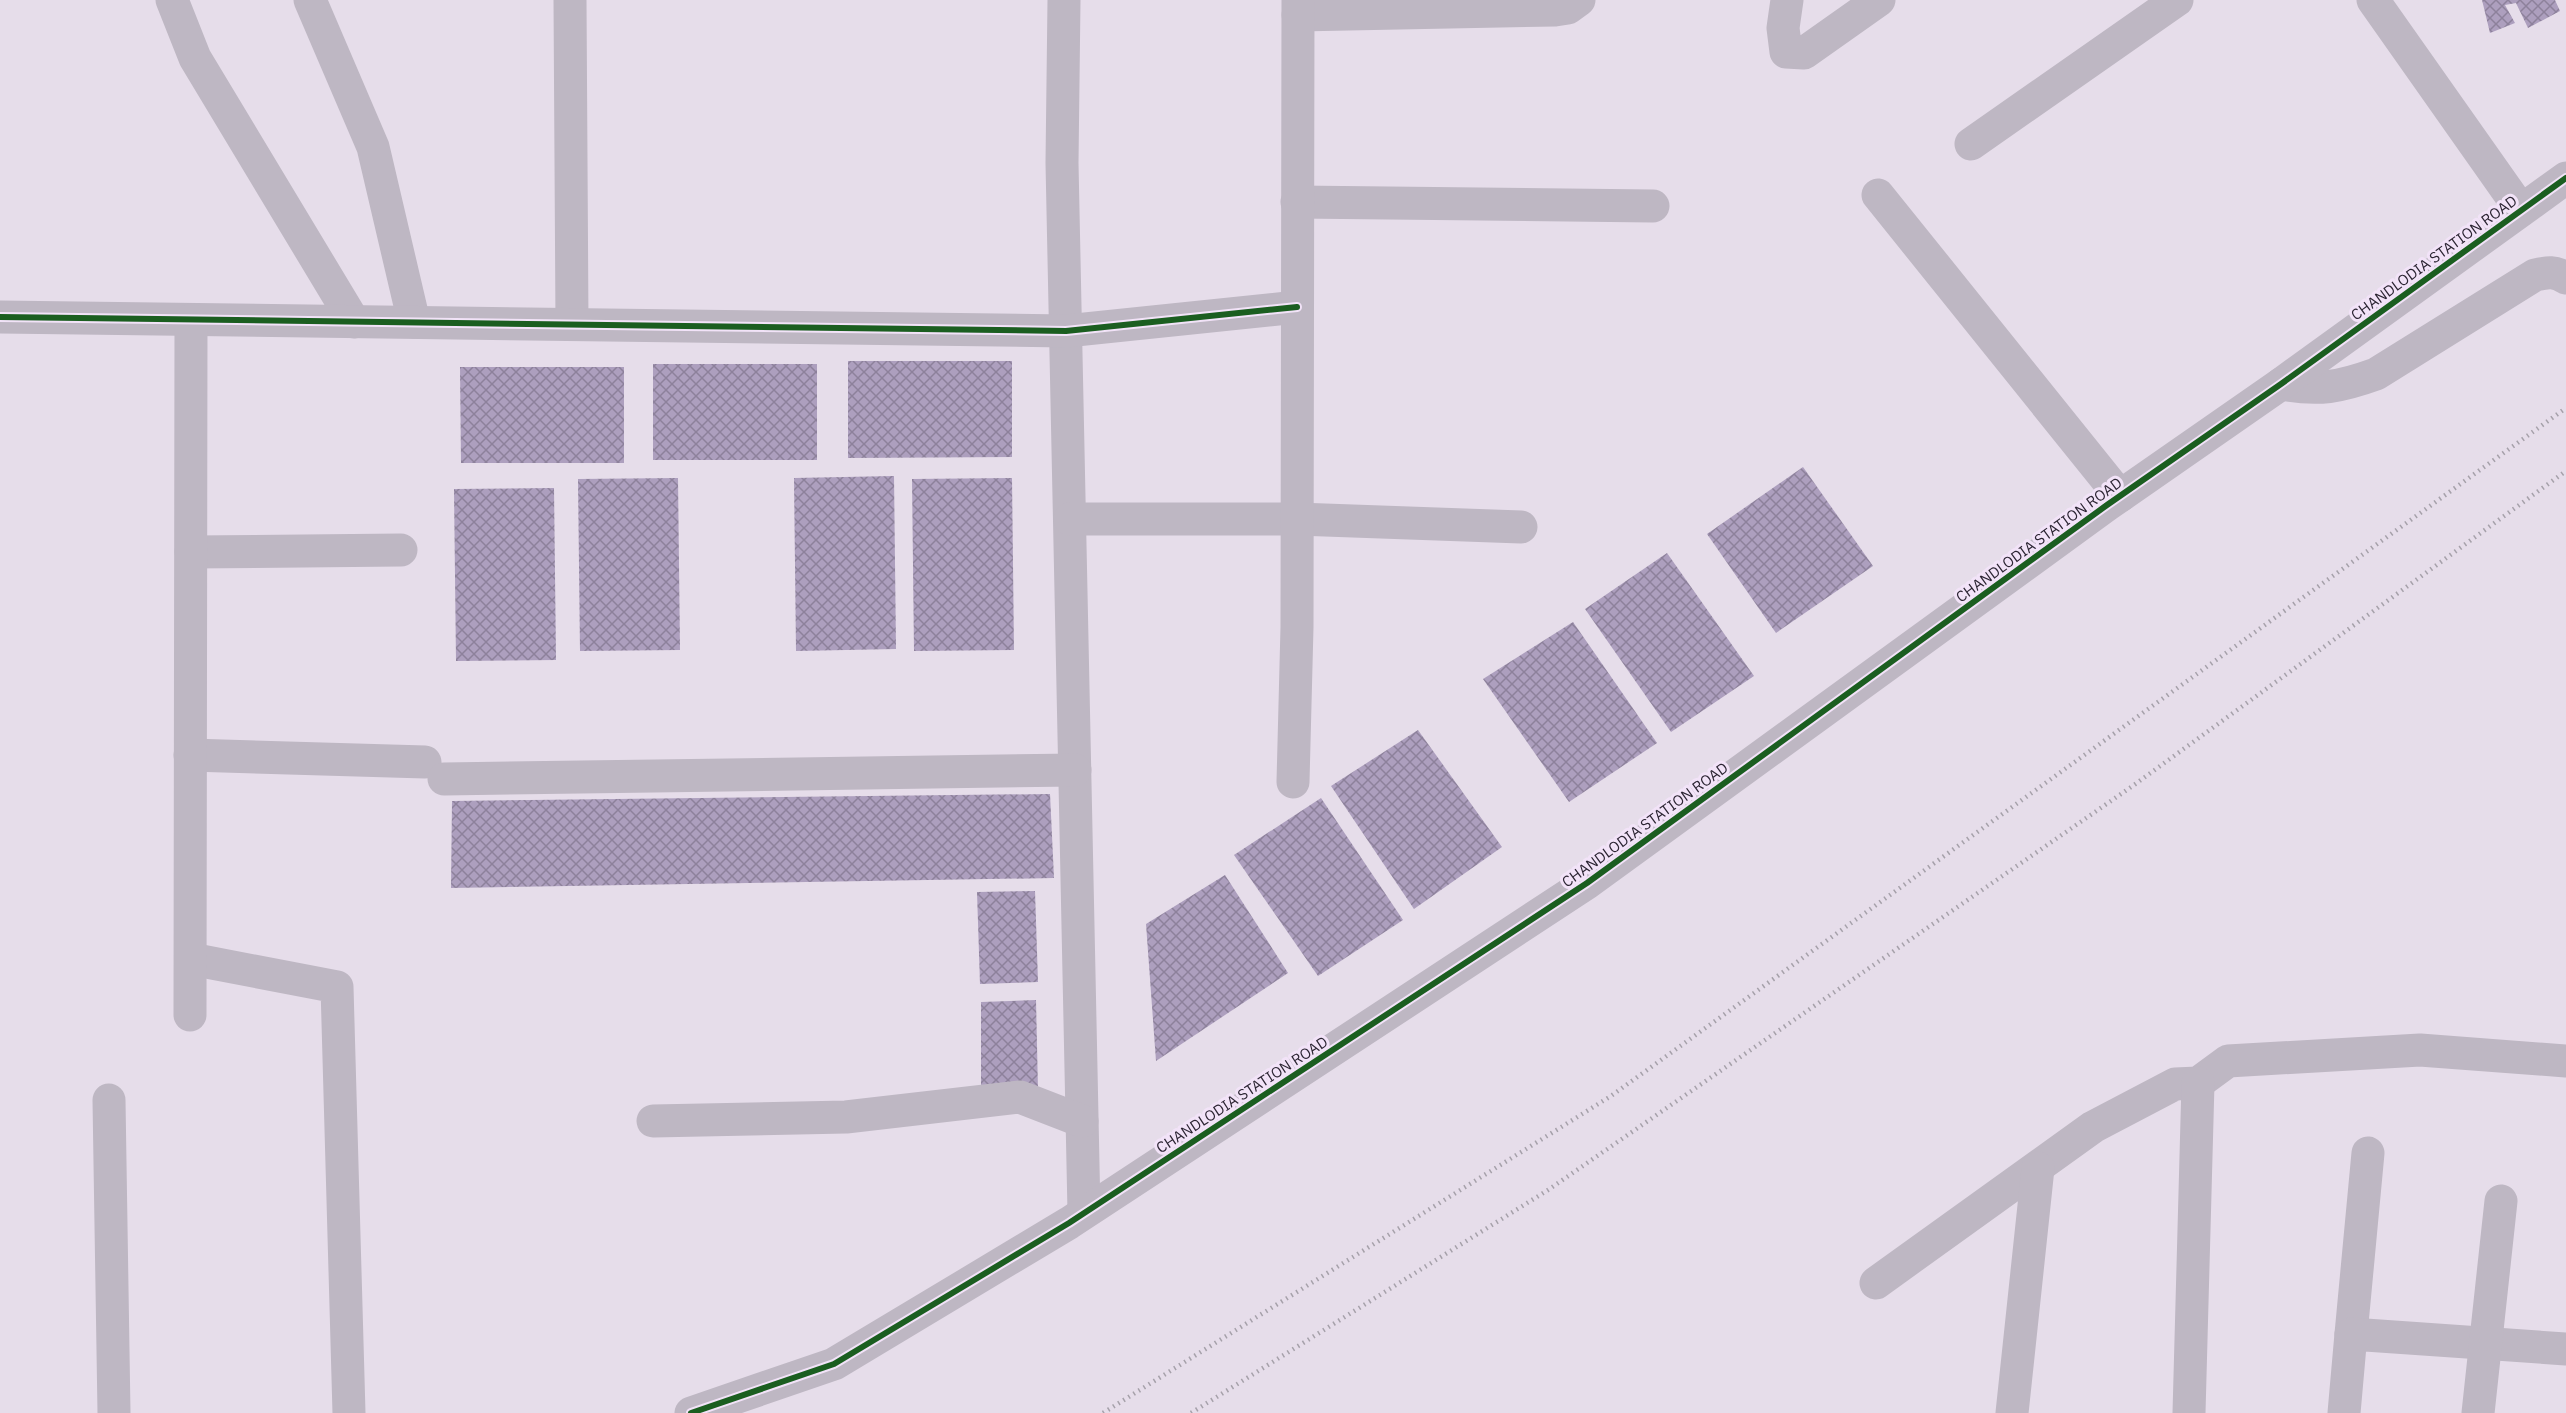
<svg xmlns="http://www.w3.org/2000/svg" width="2566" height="1413" font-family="'IBM Plex Sans',sans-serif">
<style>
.building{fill:url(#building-cross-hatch)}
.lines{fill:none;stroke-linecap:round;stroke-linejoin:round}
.minor{stroke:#beb7c3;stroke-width:33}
.rail{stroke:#a6a1aa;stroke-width:4.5;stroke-dasharray:1.5 4.5;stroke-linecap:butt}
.cycleway-casing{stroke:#f2e3f8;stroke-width:10}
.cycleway{stroke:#1b5e20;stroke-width:6}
.labels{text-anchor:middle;stroke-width:6;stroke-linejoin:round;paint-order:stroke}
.street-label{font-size:15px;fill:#2c2533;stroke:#f2e3f8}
</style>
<defs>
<pattern id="building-cross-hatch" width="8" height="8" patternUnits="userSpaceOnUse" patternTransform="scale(1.5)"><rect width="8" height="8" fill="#ad9fbe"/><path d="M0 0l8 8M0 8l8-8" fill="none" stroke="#8d819b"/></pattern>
</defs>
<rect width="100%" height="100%" fill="#e6ddea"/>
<g class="building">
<polygon points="2482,0 2555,0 2560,11 2528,28 2516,3 2505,5 2515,23 2490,33"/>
<polygon points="848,361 1012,361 1012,457 848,458"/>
<rect x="653" y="364" width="164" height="96"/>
<polygon points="460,367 624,367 624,463 461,463"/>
<polygon points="1803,467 1873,566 1776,633 1707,534"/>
<polygon points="894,476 896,649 796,651 794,478"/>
<polygon points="678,478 680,650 580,651 578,479"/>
<polygon points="1012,478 1014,650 914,651 912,479"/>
<polygon points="554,488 556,660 456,661 454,489"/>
<polygon points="1667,553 1754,676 1671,732 1585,609"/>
<polygon points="1573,622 1657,743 1569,802 1483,679"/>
<polygon points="1418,730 1502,847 1414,909 1331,786"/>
<polygon points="1050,794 1054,878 451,888 452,801"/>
<polygon points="1321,798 1403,920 1318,976 1234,855"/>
<polygon points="1225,875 1288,973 1156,1061 1146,924"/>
<polygon points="1035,891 1038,982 980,984 977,892"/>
<polygon points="1036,1000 1038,1090 981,1091 981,1002"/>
</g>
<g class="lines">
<g class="minor">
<polyline points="172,0 195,58 354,322"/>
<polyline points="310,0 373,147 414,322"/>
<polyline points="570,0 572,324"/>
<polyline points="1064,0 1062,163 1084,1212"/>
<polyline points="1787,0 1783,28 1786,52 1804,53 1879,0"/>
<polyline points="2373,0 2521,210"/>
<polyline points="1298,15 1555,10 1568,8 1579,0"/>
<polyline points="1971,144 2177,0"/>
<polyline points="1878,195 2120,496"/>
<polyline points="1297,202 1653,206"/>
<polyline points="0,317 1066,331 1297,307"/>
<path d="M 2281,384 C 2319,391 2340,387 2376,374 L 2535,275 C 2548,272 2555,271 2566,278"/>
<polyline points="1070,519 1297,519 1521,527"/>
<polyline points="191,552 401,550"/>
<polyline points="190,755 425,762"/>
<polyline points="444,779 1075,770"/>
<polyline points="1293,782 1297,627 1298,0"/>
<polyline points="191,959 337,987 349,1413"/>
<polyline points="190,1015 191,320"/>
<polyline points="109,1100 114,1413"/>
<polyline points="653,1121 846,1117 1020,1097 1082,1121"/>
<polyline points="1876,1283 2093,1127 2175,1084 2198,1083 2228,1061 2420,1050 2566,1061"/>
<polyline points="2351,1334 2368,1153"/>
<polyline points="691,1413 834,1364 1069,1223 1587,883 2107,505 2281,384 2566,178"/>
<polyline points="2012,1413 2038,1168"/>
<polyline points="2189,1413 2198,1083"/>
<polyline points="2344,1413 2351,1334 2566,1349"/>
<polyline points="2478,1413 2501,1201"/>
</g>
<g class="rail">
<polyline points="1103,1413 1611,1096 2566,408"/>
<polyline points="1191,1413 1548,1190 2134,785 2566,471"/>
</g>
<defs>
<g id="cycleway">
<polyline points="0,317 1066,331 1297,307"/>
<polyline points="691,1413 834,1364 1069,1223 1587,883 2107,505 2281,384 2566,178"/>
</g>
</defs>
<use href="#cycleway" class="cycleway-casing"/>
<use href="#cycleway" class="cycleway"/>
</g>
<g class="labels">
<g class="street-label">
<text transform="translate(2434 258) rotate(-36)" y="5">CHANDLODIA STATION ROAD</text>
<text transform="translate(2039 540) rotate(-36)" y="5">CHANDLODIA STATION ROAD</text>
<text transform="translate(1645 825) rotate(-36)" y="5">CHANDLODIA STATION ROAD</text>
<text transform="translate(1242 1095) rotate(-33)" y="5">CHANDLODIA STATION ROAD</text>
</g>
</g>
</svg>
